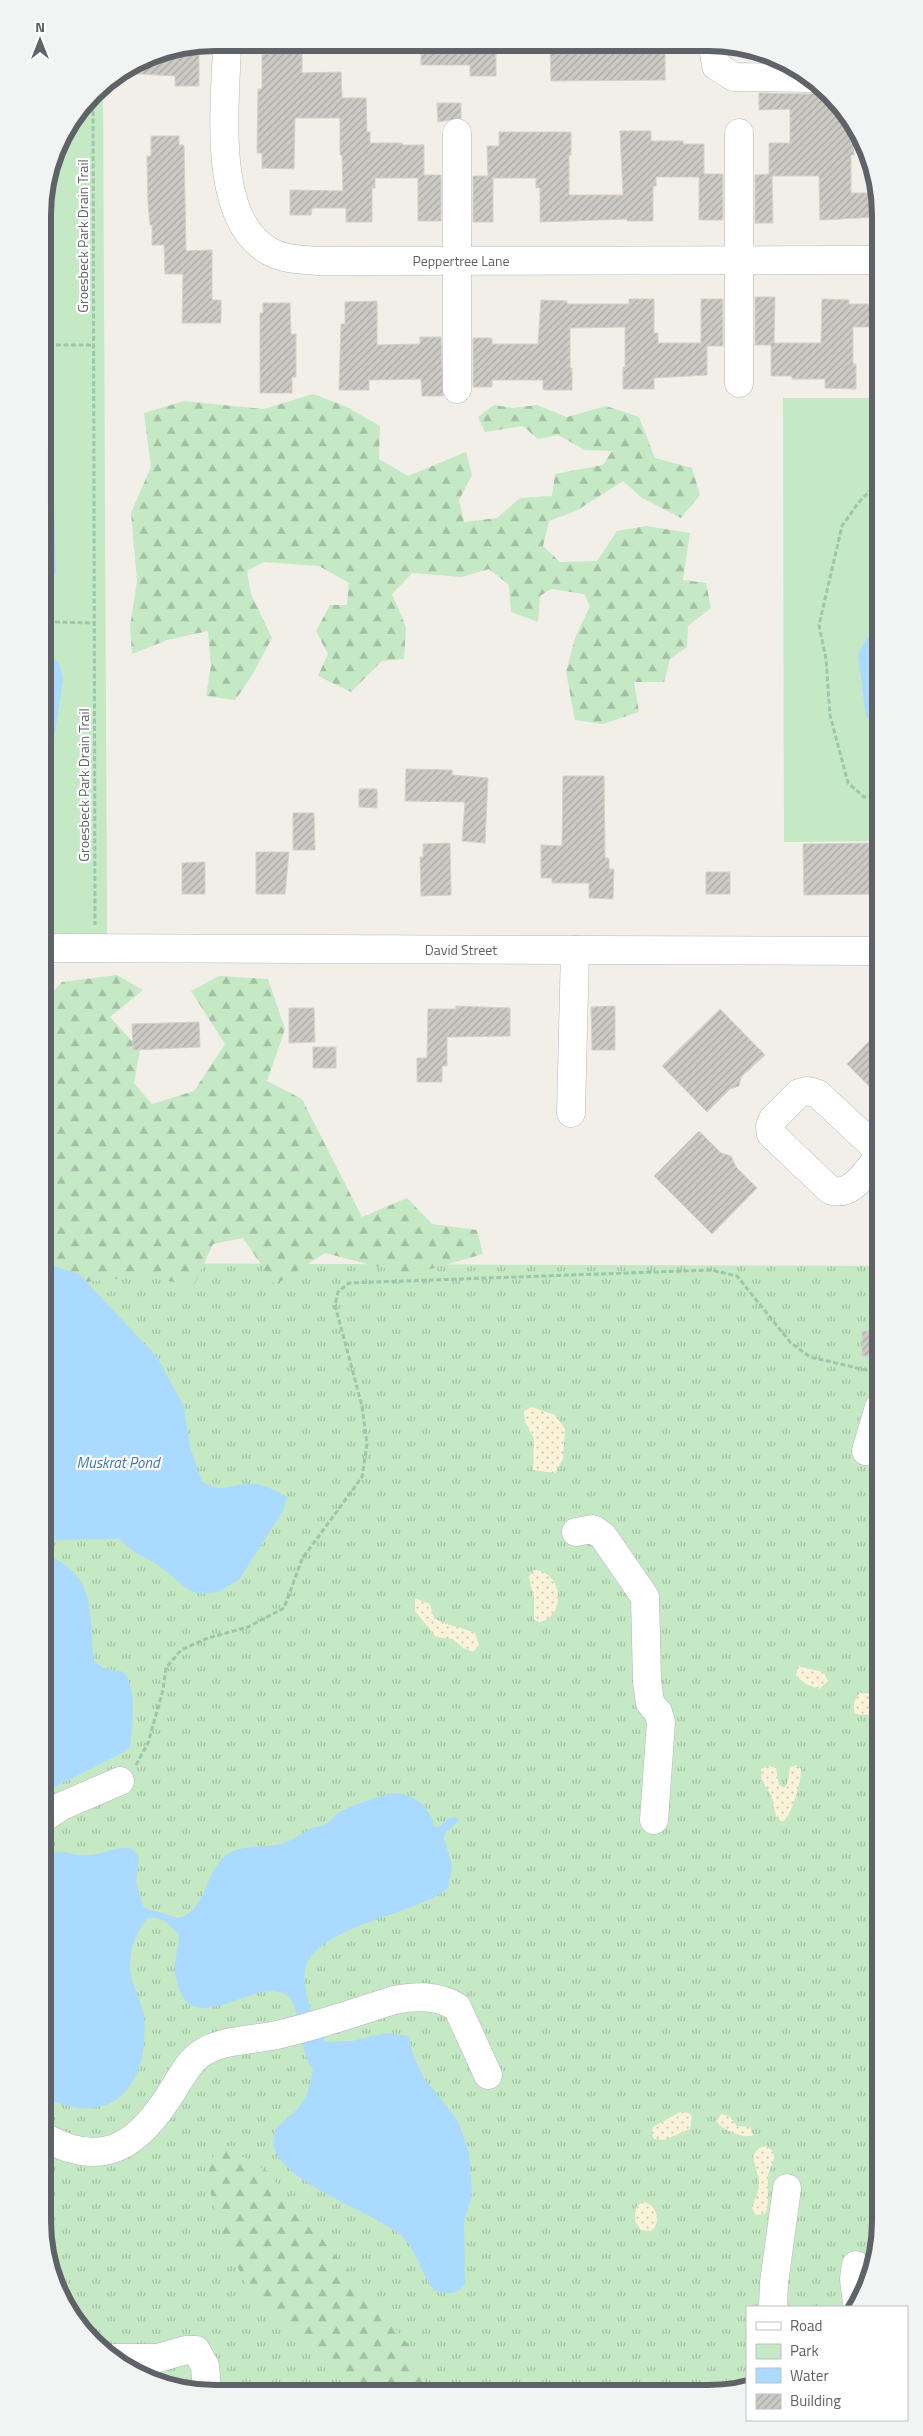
<svg xmlns="http://www.w3.org/2000/svg" width="923" height="2436" font-family="'Titillium Web',sans-serif">
<style>
.grass{fill:url(#grass-tufts)}
.forest{fill:url(#forest-firs)}
.sand{fill:url(#sand-dots)}
.green{fill:#c5e8c5}
.water{fill:#aadaff}
.building{fill:url(#building-hatch);stroke:#d6d1c6}
.lines{fill:none;stroke-linecap:round;stroke-linejoin:round}
.minor-casing{stroke:#b5b8bc;stroke-width:29}
.path{stroke:#9cc7a9;stroke-width:3;stroke-dasharray:5 2.5;stroke-linecap:butt}
.minor{stroke:#fff;stroke-width:28}
.labels{text-anchor:middle;stroke-width:4.5;stroke-linejoin:round;paint-order:stroke}
.street-label{font-size:14px;fill:#5f6368;stroke:#fff}
.water-label{font-size:15px;font-style:italic;fill:#4174aa;stroke:#fff}
.rim{fill:none;stroke:#5f6368;stroke-width:6}
</style>
<defs>
<pattern id="grass-tufts" width="24" height="20" patternUnits="userSpaceOnUse" patternTransform="scale(1.25)"><rect width="24" height="20" fill="#c5e8c5"/><path d="M3 7l-1-3M5 7V3M7 7l1-3M15 17l-1-3M17 17v-4M19 17l1-3" fill="none" stroke="#a3c0a4"/></pattern>
<pattern id="forest-firs" width="22" height="20" patternUnits="userSpaceOnUse" patternTransform="scale(1.25)"><rect width="22" height="20" fill="#c5e8c5"/><path d="M5 1l3.5 6h-7zM16 11l3.5 6h-7z" fill="#a3c0a4"/></pattern>
<pattern id="sand-dots" width="8" height="8" patternUnits="userSpaceOnUse" patternTransform="scale(1.25)"><rect width="8" height="8" fill="#fbf3d9"/><path d="M2 2h.1M6 6h.1" fill="none" stroke="#cec8b4" stroke-width="1.8" stroke-linecap="round"/></pattern>
<pattern id="building-hatch" width="6" height="6" patternUnits="userSpaceOnUse" patternTransform="scale(1.25)"><rect width="6" height="6" fill="#cccac5"/><path d="M-1 1l2-2M0 6l6-6M5 7l2-2" fill="none" stroke="#a9a8a4"/></pattern>
</defs>
<rect width="100%" height="100%" fill="#f1efe8"/>
<polygon class="grass" points="44,1263 879,1266 880,2232 867,2287 855,2307 747,2307 747,2388 742,2390 182,2390 139,2376 93,2343 66,2307 46,2255"/>
<g class="forest">
<polygon points="313,394 345,406 380,426 379,459 408,476 466,452 472,475 459,500 464,522 497,518 520,498 552,496 555,474 603,465 612,451 585,450 558,435 538,439 523,426 485,432 478,417 494,405 513,408 537,405 567,417 606,406 639,417 655,458 692,468 700,495 681,518 642,498 623,481 576,511 549,521 543,546 560,562 597,561 617,531 646,526 690,533 683,580 706,583 711,608 688,626 687,647 670,659 664,682 634,682 639,712 603,724 575,720 566,672 575,638 590,606 584,594 551,589 540,596 538,622 511,612 509,585 489,569 461,577 412,573 392,594 406,627 404,659 382,661 351,692 318,676 328,654 316,631 330,605 347,605 349,583 319,566 264,562 247,571 251,594 272,638 251,677 235,700 206,696 211,666 208,631 167,640 132,654 130,627 137,581 131,513 151,467 144,413 184,401 264,409"/>
<polygon points="117,975 143,990 110,1017 140,1050 134,1083 152,1104 194,1091 225,1044 191,991 219,976 268,979 285,1029 267,1081 302,1099 362,1217 407,1198 432,1224 477,1230 483,1254 410,1275 325,1253 275,1285 243,1238 213,1244 194,1286 142,1276 76,1283 44,1266 44,1001 62,982"/>
<polygon points="218,2142 267,2171 410,2347 428,2390 352,2390 338,2363 252,2297 218,2226 207,2176"/>
</g>
<g class="sand">
<polygon points="532,1407 555,1415 565,1429 563,1459 555,1473 533,1470 534,1439 525,1422 524,1411"/>
<path d="M 533,1570 C 562,1570 568,1615 540,1622 L 534,1620 L 534,1598 L 529,1577 Z"/>
<path d="M 415,1598 L 430,1604 L 434,1618 C 447,1626 461,1627 475,1633 L 479,1645 L 473,1652 L 463,1648 L 453,1639 L 436,1637 L 415,1611 Z"/>
<polygon points="798,1666 823,1672 828,1681 819,1689 806,1684 796,1676"/>
<path d="M 861,1692 L 879,1696 L 879,1714 L 860,1715 L 855,1713 C 852,1706 855,1697 861,1692 Z"/>
<path d="M 796,1765 L 801,1769 C 802,1779 791,1819 782,1822 L 776,1816 L 772,1797 L 762,1780 L 761,1769 L 770,1766 L 776,1768 L 779,1785 L 784,1788 L 787,1784 L 790,1768 Z"/>
<polygon points="680,2112 689,2113 692,2117 690,2129 664,2140 654,2139 652,2133 653,2127"/>
<path d="M 721,2114 L 729,2116 L 737,2126 L 750,2127 L 753,2135 C 747,2140 719,2129 717,2121 Z"/>
<path d="M 766,2146 L 772,2150 C 778,2161 768,2167 768,2177 C 767,2187 770,2206 765,2214 L 756,2215 L 752,2208 L 758,2192 L 759,2181 L 753,2156 L 759,2148 Z"/>
<path d="M 643,2201 C 656,2205 663,2221 651,2231 L 641,2230 L 635,2221 L 636,2207 Z"/>
</g>
<g class="green">
<polygon points="103,85 107,934 44,935 43,204 60,139"/>
<polygon points="783,398 877,398 878,841 784,842"/>
</g>
<g class="water">
<polygon points="43,397 52,434 56,573 43,592"/>
<polygon points="876,636 878,637 878,725 866,716 858,655 867,638"/>
<polygon points="44,650 59,663 63,679 47,786 44,788"/>
<path d="M 44,1263 L 79,1274 L 157,1357 L 184,1407 L 190,1447 L 202,1482 C 225,1494 228,1484 251,1484 C 264,1484 276,1491 287,1497 L 283,1511 L 239,1580 L 218,1592 L 198,1594 L 185,1587 L 157,1564 L 137,1554 L 119,1539 L 53,1540 L 52,1557 C 99,1581 88,1617 94,1661 L 103,1668 L 124,1672 C 138,1693 132,1724 130,1747 L 124,1752 L 45,1792 Z"/>
<path d="M 391,1793 C 414,1793 429,1805 435,1827 L 439,1827 C 446,1820 448,1816 459,1818 L 458,1822 L 446,1832 L 444,1838 L 452,1866 L 448,1888 C 417,1915 313,1926 305,1970 C 303,1981 307,2001 312,2011 C 317,2022 325,2030 324,2042 L 352,2041 L 387,2033 L 408,2036 L 414,2057 L 424,2078 L 458,2121 L 469,2153 L 472,2193 L 464,2223 L 465,2283 C 459,2296 444,2294 434,2290 C 421,2273 418,2253 403,2237 C 379,2212 263,2179 274,2135 C 277,2123 291,2117 299,2107 C 309,2095 310,2083 313,2069 C 297,2050 301,2004 287,1995 C 253,1974 184,2051 175,1970 C 174,1960 179,1947 179,1936 C 172,1926 160,1913 146,1919 C 138,1932 131,1945 130,1961 C 128,1981 141,1997 144,2016 C 145,2024 144,2034 144,2042 C 140,2100 98,2124 46,2098 L 45,1859 C 58,1844 73,1858 90,1855 C 105,1854 117,1845 133,1849 L 139,1858 L 136,1883 L 144,1908 L 178,1918 C 205,1913 206,1871 225,1856 C 244,1842 264,1850 284,1843 C 295,1839 304,1831 315,1827 C 319,1826 323,1826 326,1824 C 332,1821 334,1815 340,1812 C 356,1803 374,1799 391,1793 Z"/>
</g>
<g class="building">
<polygon points="278,43 302,43 302,73 341,72 342,98 366,98 367,132 370,132 370,143 402,143 402,145 424,145 424,175 441,175 441,221 418,221 418,178 375,178 375,188 372,188 372,222 346,222 346,208 312,208 311,215 290,215 290,190 343,191 342,155 340,155 340,118 295,118 294,169 262,168 262,153 257,153 258,89 262,89 262,54 270,54 270,51 278,51"/>
<polygon points="421,44 496,44 496,76 470,76 470,65 421,65"/>
<polygon points="550,45 665,45 665,80 551,81"/>
<polygon points="181,49 199,49 199,86 175,86 175,76 121,73 149,56"/>
<polygon points="819,91 827,91 830,93 853,126 854,155 851,155 851,193 877,193 877,217 820,220 819,176 772,176 773,223 755,223 755,175 769,174 769,143 790,143 790,109 759,110 759,93 810,94"/>
<polygon points="437,103 461,103 461,118 438,122"/>
<polygon points="620,131 651,131 651,141 683,141 683,144 704,144 704,174 723,174 723,220 699,220 699,177 656,177 656,186 653,186 653,221 627,221 627,219 540,222 540,188 536,188 536,178 493,178 493,222 473,222 473,176 488,176 487,146 499,146 499,132 571,132 571,155 569,155 569,195 623,195"/>
<polygon points="151,136 179,136 179,145 184,145 186,251 212,250 212,300 221,300 221,323 182,323 183,274 165,274 164,245 152,245 152,225 150,225 148,203 147,156 151,156"/>
<polygon points="755,297 775,297 774,343 821,343 822,299 849,300 849,304 877,304 877,327 853,327 853,364 856,364 856,389 825,388 825,379 792,379 792,376 771,376 771,345 755,345"/>
<polygon points="629,299 654,299 654,333 658,333 658,343 701,343 701,299 723,299 723,346 707,346 707,375 654,378 654,389 623,389 623,367 625,367 625,327 570,328 570,368 572,368 572,390 543,390 543,380 492,380 492,387 473,387 473,338 492,338 492,344 538,344 541,300 567,301 567,304 629,304"/>
<polygon points="377,301 377,345 420,344 420,337 441,337 443,396 422,396 421,379 369,380 369,390 339,390 341,324 345,324 345,302"/>
<polygon points="263,303 290,303 291,334 296,334 296,377 292,377 292,393 260,393 260,313 263,313"/>
<polygon points="406,769 452,770 452,775 488,778 485,843 462,841 465,802 405,801"/>
<polygon points="563,776 604,776 605,858 609,858 609,869 614,869 613,899 589,898 589,883 552,883 552,878 541,878 541,845 562,846"/>
<polygon points="359,789 377,789 377,808 359,807"/>
<polygon points="293,813 314,813 315,850 293,850"/>
<polygon points="450,843 451,895 421,896 420,857 423,857 423,844"/>
<polygon points="878,843 878,894 804,895 803,844"/>
<polygon points="256,852 289,852 285,894 256,894"/>
<polygon points="205,862 205,894 182,894 182,863"/>
<rect x="706" y="872" width="24" height="22"/>
<polygon points="456,1006 510,1008 510,1036 447,1037 447,1066 442,1066 442,1082 417,1082 417,1058 427,1058 428,1009 456,1009"/>
<polygon points="615,1006 615,1050 592,1050 591,1007"/>
<polygon points="289,1008 314,1008 315,1042 289,1043"/>
<polygon points="720,1009 765,1055 741,1077 739,1086 730,1089 707,1112 662,1066"/>
<polygon points="199,1022 200,1047 133,1050 132,1024"/>
<polygon points="878,1032 878,1095 847,1064"/>
<rect x="313" y="1047" width="23" height="21"/>
<polygon points="699,1131 721,1153 731,1156 736,1167 757,1188 712,1234 654,1176"/>
<rect x="862" y="1331" width="17" height="25"/>
</g>
<g class="lines">
<defs>
<g id="minor">
<path d="M 227,43 C 226,100 210,218 269,251 C 284,260 304,260 321,261 L 877,260"/>
<polyline points="713,46 716,66 734,77 810,78"/>
<polyline points="457,133 457,389"/>
<polyline points="739,133 739,383"/>
<polyline points="44,948 878,951"/>
<polyline points="571,1113 575,950"/>
<path d="M 879,1151 L 818,1094 L 808,1091 L 799,1093 L 773,1119 L 770,1126 L 771,1134 L 830,1190 C 852,1198 865,1172 879,1157"/>
<polyline points="866,1451 879,1407"/>
<polyline points="576,1532 593,1529 603,1536 645,1597 647,1681 650,1703 658,1712 661,1722 654,1820"/>
<polyline points="45,1817 62,1806 120,1781"/>
<path d="M 46,2138 C 106,2171 141,2142 173,2090 C 182,2076 191,2057 207,2050 C 228,2039 258,2040 281,2034 C 319,2025 357,2012 394,2000 C 417,1996 437,1995 457,2007 L 488,2075"/>
<polyline points="856,2265 854,2279 857,2303"/>
<polyline points="773,2307 774,2283 787,2188"/>
<polyline points="115,2358 158,2358 186,2350 196,2350 205,2366 207,2390"/>
</g>
</defs>
<use href="#minor" class="minor-casing"/>
<g class="path">
<polyline points="93,96 95,925"/>
<polyline points="56,345 95,345"/>
<polyline points="878,483 859,502 842,526 819,625 826,659 830,715 848,783 864,797 878,796"/>
<polyline points="55,622 95,623"/>
<polyline points="136,1765 148,1743 163,1690 166,1668 181,1650 208,1638 248,1627 284,1608 302,1559 362,1477 367,1444 362,1406 335,1305 338,1292 349,1283 711,1270 737,1276 790,1342 810,1357 879,1373"/>
</g>
<use href="#minor" class="minor"/>
</g>
<g class="labels">
<g class="street-label">
<text transform="translate(83 236) rotate(-90)" y="5">Groesbeck Park Drain Trail</text>
<text x="461" y="266">Peppertree Lane</text>
<text transform="translate(84 785) rotate(-90)" y="5">Groesbeck Park Drain Trail</text>
<text x="461" y="955">David Street</text>
</g>
<g class="water-label">
<text x="118" y="1468">Muskrat Pond</text>
</g>
</g>
<path d="M0 0H923V2436H0ZM215 51H708A164 164 0 0 1 872 215V2221A164 164 0 0 1 708 2385H215A164 164 0 0 1 51 2221V215A164 164 0 0 1 215 51Z" fill="#f2f3f3" fill-rule="evenodd"/>
<path class="rim" d="M215 51H708A164 164 0 0 1 872 215V2221A164 164 0 0 1 708 2385H215A164 164 0 0 1 51 2221V215A164 164 0 0 1 215 51Z"/>
<rect x="746" y="2306" width="162" height="115" fill="#ffffff" stroke="#bfc1c3"/>
<rect x="756" y="2322" width="25" height="8" fill="#ffffff" stroke="#bfc1c3"/>
<text x="790" y="2331" font-size="15" fill="#5f6368">Road</text>
<rect x="756" y="2344" width="25" height="15" fill="#c5e8c5" stroke="#bfc1c3"/>
<text x="790" y="2356" font-size="15" fill="#5f6368">Park</text>
<rect x="756" y="2368" width="25" height="15" fill="#aadaff" stroke="#bfc1c3"/>
<text x="790" y="2381" font-size="15" fill="#5f6368">Water</text>
<rect x="756" y="2394" width="25" height="15" fill="url(#building-hatch)" stroke="#bfc1c3"/>
<text x="790" y="2406" font-size="15" fill="#5f6368">Building</text>
<g transform="translate(40 40)" stroke="#ffffff" stroke-width="4" paint-order="stroke">
<path d="M0-4L9 19L0 12L-9 19Z" fill="#5f6368"/>
<text y="-8" font-size="14" font-weight="bold" text-anchor="middle" fill="#5f6368">N</text>
</g>
</svg>
